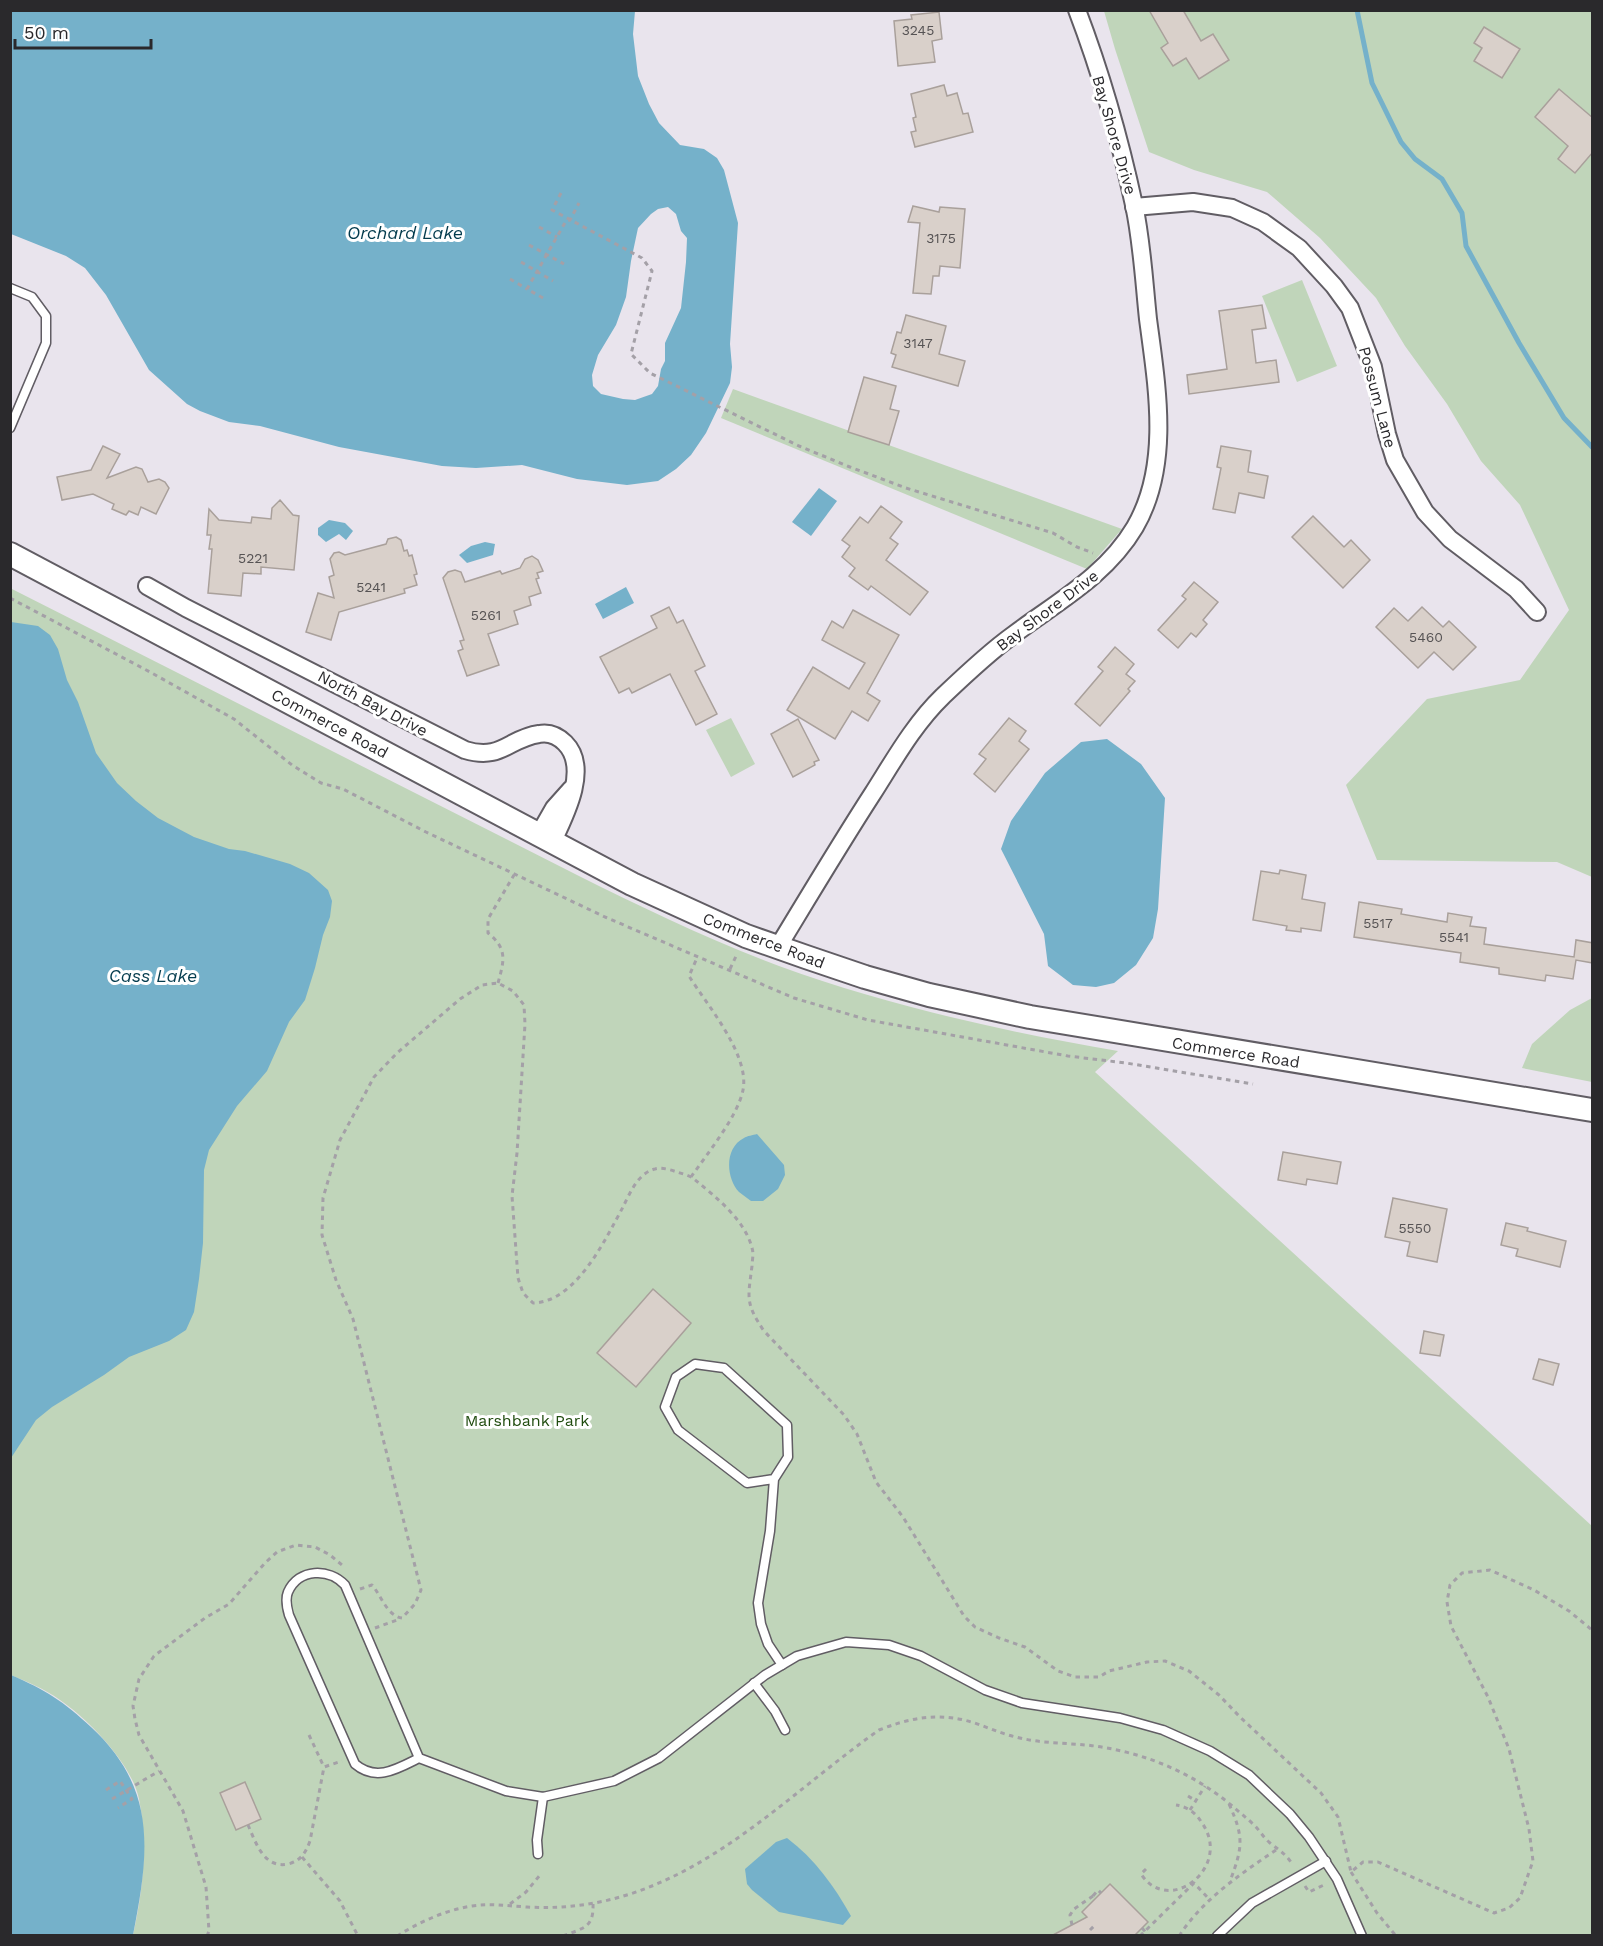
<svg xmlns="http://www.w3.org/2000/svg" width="1603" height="1946" font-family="'Work Sans',sans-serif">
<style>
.green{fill:#c0d5ba}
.water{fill:#75b1ca;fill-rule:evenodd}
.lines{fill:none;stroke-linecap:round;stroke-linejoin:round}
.stream{stroke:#75b1ca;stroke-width:5}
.building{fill:#d9d0ca;stroke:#a9a09b;stroke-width:1.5}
.service-casing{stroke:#615d64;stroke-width:11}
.minor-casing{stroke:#615d64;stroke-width:20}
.secondary-casing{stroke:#615d64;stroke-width:26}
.path{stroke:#a4a0a7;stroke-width:3;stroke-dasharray:4.5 4.5;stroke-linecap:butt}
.service{stroke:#fff;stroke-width:8}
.minor{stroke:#fff;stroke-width:16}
.secondary{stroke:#fff;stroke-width:22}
.labels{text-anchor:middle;stroke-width:6;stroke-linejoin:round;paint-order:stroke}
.number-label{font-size:14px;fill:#565354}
.street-label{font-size:16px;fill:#2a292c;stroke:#fff}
.park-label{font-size:16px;fill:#204c0f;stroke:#fff}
.water-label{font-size:18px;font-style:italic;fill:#033b4d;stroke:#fff}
</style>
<rect width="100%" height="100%" fill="#e9e4ed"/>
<g class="green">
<polygon points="1104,11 1592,11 1592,877 1557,862 1377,860 1346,785 1427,699 1520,680 1569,610 1520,505 1481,461 1447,404 1405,346 1376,298 1320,238 1267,192 1194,170 1149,152 1115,49"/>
<polygon points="1302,280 1337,366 1297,382 1262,296"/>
<polygon points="733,389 1122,529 1087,569 721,418"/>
<path d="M 10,588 L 577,875 C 643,908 710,940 779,966 C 889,1006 1002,1031 1118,1051 L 1095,1072 L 1592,1526 L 1592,1935 L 133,1935 C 143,1890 148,1844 139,1799 C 132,1764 88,1719 60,1700 C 45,1689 27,1682 11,1675 Z"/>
<polygon points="731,718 755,764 731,777 706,730"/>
<polygon points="1592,998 1592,1082 1522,1068 1532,1044 1570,1010"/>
</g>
<g class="water">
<path d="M 10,11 L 635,11 L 633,34 L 638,76 L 649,104 L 659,123 L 680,145 L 704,149 L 717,158 L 724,170 L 738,223 L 730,344 L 732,367 L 730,383 L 706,433 L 691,455 L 676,469 L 658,481 L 627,485 L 577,479 L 522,465 L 476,468 L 442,466 L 339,447 L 260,426 L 229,422 L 200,411 L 187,404 L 149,370 L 106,295 L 85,268 L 66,256 L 11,234 ZM 668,207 L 676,214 L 681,231 L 687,238 L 686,262 L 681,308 L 665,343 L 665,361 L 661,369 L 658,386 L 652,394 L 635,400 L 623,399 L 601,394 L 593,386 L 592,375 L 598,355 L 616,325 L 626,297 L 631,261 L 638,228 L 651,214 L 658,209 Z"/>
<polygon points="819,488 837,501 811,536 792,522"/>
<polygon points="329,520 345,523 353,531 346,540 339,534 326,542 318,535 318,528"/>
<polygon points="485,542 495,544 493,555 467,563 459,555 471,546"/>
<polygon points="626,587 634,603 603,619 595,604"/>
<polygon points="11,622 38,626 50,635 58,649 67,680 78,702 96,753 117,783 136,801 158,818 194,837 229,849 245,851 290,864 309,873 328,890 332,901 330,917 323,935 315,968 305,1000 289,1022 267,1071 237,1106 209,1150 204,1170 203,1243 199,1279 194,1312 186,1330 169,1341 129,1357 104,1375 52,1407 36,1420 11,1458"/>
<polygon points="1107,739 1141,764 1165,798 1158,909 1153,938 1136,965 1114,983 1096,987 1073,985 1048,966 1044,934 1001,849 1011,821 1045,773 1081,742"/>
<path d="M 757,1134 L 784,1165 L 785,1175 L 778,1189 L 763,1201 L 751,1201 C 747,1198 743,1195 739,1192 C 726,1178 724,1148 744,1138 C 747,1136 753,1135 757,1134 Z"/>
<path d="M 11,1675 C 46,1690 63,1701 91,1727 C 158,1789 149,1853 133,1935 L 11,1935 Z"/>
<path d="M 787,1838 C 815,1859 834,1886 851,1916 L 843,1925 L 779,1912 L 752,1890 L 747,1884 L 745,1869 L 776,1842 Z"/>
</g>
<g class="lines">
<polyline class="stream" points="1357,10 1372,83 1401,142 1415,159 1442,179 1462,213 1466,246 1519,343 1564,418 1592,447"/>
</g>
<g class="building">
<polygon points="1149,10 1183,10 1201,41 1213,34 1229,60 1199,79 1186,58 1173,66 1161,48 1168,43"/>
<polygon points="939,12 942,39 932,41 935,62 898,66 894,21 912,19 911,15"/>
<polygon points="1484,27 1520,49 1502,78 1474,61 1482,48 1474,43"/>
<polygon points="944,85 947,96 957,93 963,114 968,113 973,132 915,147 911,132 916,131 913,118 916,117 911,94"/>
<polygon points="1559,89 1593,118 1593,152 1575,173 1558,159 1568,146 1535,117"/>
<polygon points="913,206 939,212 940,207 965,209 960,268 940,266 939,276 933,276 931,294 913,293 920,223 908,222"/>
<polygon points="1262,305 1266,328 1252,330 1256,363 1276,360 1279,382 1189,394 1187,375 1227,369 1219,311"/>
<polygon points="906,315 946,326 939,354 965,361 958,386 892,367 896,355 891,353 897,332 901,333"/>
<polygon points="864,377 896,386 890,409 899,411 889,445 848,432"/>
<polygon points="103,446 120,454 107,478 136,467 142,469 148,482 159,479 165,482 169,488 156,514 141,507 138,515 129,511 126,515 112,509 114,504 93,494 62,500 57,477 91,470"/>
<polygon points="1221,446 1251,451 1248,472 1268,476 1264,498 1239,493 1235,513 1213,509 1221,468 1217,467"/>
<polygon points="280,500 293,515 299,516 294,570 261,567 261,574 243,573 241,596 208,593 212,549 209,549 211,535 207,535 209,509 219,520 251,523 252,517 271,519 272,508"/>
<polygon points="881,506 902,522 890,538 898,544 886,560 928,592 910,615 871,586 868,590 849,576 855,568 842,557 850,546 842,540 860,517 868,523"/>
<polygon points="1313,516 1344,547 1351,540 1370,560 1343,588 1292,537"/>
<polygon points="396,537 401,540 404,551 407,550 409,556 412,555 417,574 414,575 417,585 404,589 405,593 339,612 331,640 306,632 318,593 334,598 329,577 334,575 330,559 334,553 339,552 345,555 386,544 388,539"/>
<polygon points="532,556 538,560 543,571 537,573 539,578 536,579 541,593 529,597 531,605 514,611 518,624 488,634 499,665 467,676 458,651 463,649 460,641 464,640 443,578 448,572 455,570 461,572 465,582 500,571 502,574 520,568 525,559"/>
<polygon points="1194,582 1218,602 1203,620 1207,624 1196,637 1191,633 1178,648 1158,630 1186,599 1182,596"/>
<polygon points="669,607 677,623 683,620 705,666 695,671 717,714 696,725 670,674 632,693 629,688 619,693 600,657 657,628 651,616"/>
<polygon points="1422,607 1443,627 1449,621 1476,647 1453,670 1434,652 1418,668 1376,627 1394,608 1408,621"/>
<polygon points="853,610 899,635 867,693 880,701 868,721 852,711 835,739 787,710 813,667 849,689 865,663 822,640 832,621 843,628"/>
<polygon points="1115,647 1134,664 1126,674 1135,681 1128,689 1130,691 1100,726 1075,704 1103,671 1098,667"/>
<polygon points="1009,718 1026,731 1019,741 1029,749 995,792 974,774 986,759 979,754"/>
<polygon points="798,719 819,760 814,762 815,765 793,777 771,734"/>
<polygon points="1280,870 1306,875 1302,899 1325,903 1321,931 1301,928 1301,932 1286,930 1287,926 1253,920 1261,871 1279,874"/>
<polygon points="1359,902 1402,909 1401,914 1447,922 1448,913 1472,917 1470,926 1486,928 1484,944 1574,957 1576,940 1593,943 1593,963 1576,960 1573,979 1546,975 1545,981 1499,974 1499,968 1460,962 1461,953 1354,937"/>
<polygon points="1283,1152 1341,1162 1337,1184 1307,1179 1306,1185 1278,1180"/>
<polygon points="1393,1198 1447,1209 1437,1262 1407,1256 1410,1242 1385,1237"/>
<polygon points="1506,1223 1528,1228 1527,1231 1566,1241 1560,1267 1516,1256 1518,1249 1501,1245"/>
<polygon points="653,1289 691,1323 636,1387 597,1353"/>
<polygon points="1424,1331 1444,1335 1440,1356 1420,1353"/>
<polygon points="1539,1359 1559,1364 1553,1385 1533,1379"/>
<polygon points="245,1782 261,1819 236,1830 220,1793"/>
<polygon points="1110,1884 1148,1922 1135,1935 1053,1935 1087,1917 1082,1912"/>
</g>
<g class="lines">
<defs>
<g id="service">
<polyline points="10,288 32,297 46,316 46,343 10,428"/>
<polyline points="774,1479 747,1483 678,1430 665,1407 676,1377 695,1364 724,1368 787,1425 788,1457 774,1479 770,1531 758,1603 761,1624 768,1644 782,1665"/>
<polyline points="754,1683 775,1711 785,1730"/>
<path d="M 419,1758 C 397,1769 376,1782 355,1764 L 289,1615 C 287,1608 285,1599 288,1592 C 299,1568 329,1568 345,1585 L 419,1758 L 506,1791 L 543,1797 L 614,1781 L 659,1758 L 765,1675 L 797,1656 L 846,1642 L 889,1645 L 921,1656 L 985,1690 L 1022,1703 L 1120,1718 L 1163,1730 L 1210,1751 L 1249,1775 L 1290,1814 L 1309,1837 L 1337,1879 L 1362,1936"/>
<polyline points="538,1854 537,1840 543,1797"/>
<polyline points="1217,1936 1252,1903 1326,1861"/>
</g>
<g id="minor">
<polyline points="1134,207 1193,202 1232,208 1263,222 1299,248 1334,286 1350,308 1373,367 1387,434 1395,460 1425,512 1450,539 1516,589 1537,612"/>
<path d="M 147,586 L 186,608 L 465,750 C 502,761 509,738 539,734 C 549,732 558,736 565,743 C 590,768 565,816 552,843"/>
<polyline points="538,836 554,808 571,789"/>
<path d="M 778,947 C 809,896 840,844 873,793 C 894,760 914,724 943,696 C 965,675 988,653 1013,635 C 1057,602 1106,576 1135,527 C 1171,465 1157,387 1148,319 C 1144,281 1142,242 1134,205 C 1120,140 1101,73 1077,10"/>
</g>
<polyline id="secondary" points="10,554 632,884 746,936 806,957 865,977 929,995 1030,1017 1592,1110"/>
</defs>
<use href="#service" class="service-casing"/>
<use href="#minor" class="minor-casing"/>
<use href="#secondary" class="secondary-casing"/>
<g class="path">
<polyline points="561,193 552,210 642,258 652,271 631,354 650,373 799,446 850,467 906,488 1053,533 1077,547 1093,553"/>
<polyline points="539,227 557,237"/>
<polyline points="529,245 564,264"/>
<polyline points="521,262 553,281"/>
<polyline points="510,279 527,289"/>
<polyline points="543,298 527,289 566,221 570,220 579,203"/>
<polyline points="10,598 150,672 234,719 292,765 321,783 343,789 426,832 605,917 794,998 868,1020 1068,1056 1126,1063 1253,1084"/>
<polyline points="730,969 737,954"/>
<path d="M 498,983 C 504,961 508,949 488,933 L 488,919 L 514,875"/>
<path d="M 691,1177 C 707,1154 738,1116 743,1090 C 750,1055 707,1005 689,976 L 697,958"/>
<path d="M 360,1589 L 372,1585 C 381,1595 387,1616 402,1618 L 415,1604 L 421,1590 L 353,1319 L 336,1280 L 322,1235 L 323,1198 L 340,1140 L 374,1077 L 397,1053 L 460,999 L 482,985 L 498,983 L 513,991 L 524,1005 L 525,1024 L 517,1153 L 512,1196 L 518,1278 L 523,1293 L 533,1303 C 576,1302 605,1240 623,1207 C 630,1193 638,1173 655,1169 C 662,1167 671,1170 677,1172 C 683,1174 689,1175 694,1179 C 716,1197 745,1220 752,1248 C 754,1254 752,1261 752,1266 C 748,1298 745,1303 764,1331 L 844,1415 L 857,1434 L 876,1482 L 903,1517 L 964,1616 L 975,1627 L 999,1638 L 1025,1647 L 1058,1671 L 1075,1677 L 1099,1677 L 1109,1671 L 1147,1662 L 1165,1661 L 1189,1671 L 1219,1695 L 1240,1717 L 1321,1793 L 1338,1817 L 1351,1872 L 1363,1862 L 1378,1862 L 1494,1913 L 1509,1908 L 1520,1898 L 1533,1861 L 1529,1829 L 1509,1749 L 1488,1697 L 1451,1626 L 1447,1602 L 1450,1585 L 1462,1573 L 1490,1570 L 1534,1590 L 1569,1611 L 1592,1630"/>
<polyline points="375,1628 400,1619"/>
<polyline points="309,1735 324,1767"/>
<polyline points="106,1790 120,1781 132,1799 118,1808"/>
<polyline points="1188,1796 1196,1801"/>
<polyline points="112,1799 159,1771"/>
<path d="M 1229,1804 C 1244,1837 1243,1847 1230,1881"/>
<polyline points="1190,1810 1205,1786"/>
<path d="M 248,1825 C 256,1843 264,1869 288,1864 C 301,1861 306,1852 310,1841 L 324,1767 L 342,1761"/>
<polyline points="302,1857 340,1901 358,1936"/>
<path d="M 1146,1869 L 1141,1874 C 1169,1917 1233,1867 1202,1823 C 1196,1813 1188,1807 1176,1805"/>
<polyline points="1351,1872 1377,1913 1396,1936"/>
<polyline points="1305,1886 1309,1892 1326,1884"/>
<polyline points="1093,1896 1098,1890 1101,1893"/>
<polyline points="510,1904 526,1892 540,1875"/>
<polyline points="1072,1925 1070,1915 1074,1909 1093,1896 1095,1898"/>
<polyline points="1142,1928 1149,1936"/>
<polyline points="1090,1930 1095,1925"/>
<polyline points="207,1936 209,1931 206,1887 183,1811 139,1735 135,1719 133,1706 139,1679 154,1656 205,1618 229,1604 265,1563 277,1552 296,1545 315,1547 330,1555 342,1565"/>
<path d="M 397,1936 C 420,1922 445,1910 472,1906 C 491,1903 508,1906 527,1907 C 562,1909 596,1905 630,1894 C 726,1863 798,1787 879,1730 C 907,1719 933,1713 964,1720 C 981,1724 998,1733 1016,1737 C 1046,1745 1077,1742 1107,1748 C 1152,1756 1195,1775 1231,1805 C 1239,1812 1247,1818 1255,1826 C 1260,1831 1264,1838 1270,1843 C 1280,1851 1285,1853 1293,1865"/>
<path d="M 563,1936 C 583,1928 594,1928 593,1904"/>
<polyline points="1140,1936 1194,1883 1210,1900"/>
<path d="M 1179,1936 C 1204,1898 1242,1873 1279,1848"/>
</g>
<use href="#service" class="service"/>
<use href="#minor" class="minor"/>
<use href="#secondary" class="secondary"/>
</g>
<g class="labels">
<g class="number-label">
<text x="918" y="35">3245</text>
<text x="941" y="243">3175</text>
<text x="918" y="348">3147</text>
<text x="253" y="563">5221</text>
<text x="371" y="592">5241</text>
<text x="486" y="620">5261</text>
<text x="1426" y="642">5460</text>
<text x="1378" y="928">5517</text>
<text x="1454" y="942">5541</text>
<text x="1415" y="1233">5550</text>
</g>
<g class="street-label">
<text transform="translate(1115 135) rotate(74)" y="6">Bay Shore Drive</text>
<text transform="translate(1378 397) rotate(75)" y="6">Possum Lane</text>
<text transform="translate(1047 610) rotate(-37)" y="6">Bay Shore Drive</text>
<text transform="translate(373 703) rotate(28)" y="6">North Bay Drive</text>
<text transform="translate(330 723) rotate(28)" y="6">Commerce Road</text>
<text transform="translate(764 940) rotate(21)" y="6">Commerce Road</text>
<text transform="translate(1236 1052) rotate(9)" y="6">Commerce Road</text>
</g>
<g class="park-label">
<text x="527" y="1426">Marshbank Park</text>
</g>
<g class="water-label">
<text x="405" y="239">Orchard Lake</text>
<text x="153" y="982">Cass Lake</text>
</g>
</g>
<rect width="1603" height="1946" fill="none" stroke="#2a292c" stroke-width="24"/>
<path d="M15 39v9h136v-9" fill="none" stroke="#2a292c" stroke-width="3"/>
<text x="24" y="39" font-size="18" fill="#2a292c" stroke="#ffffff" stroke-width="4.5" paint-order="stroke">50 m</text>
</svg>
